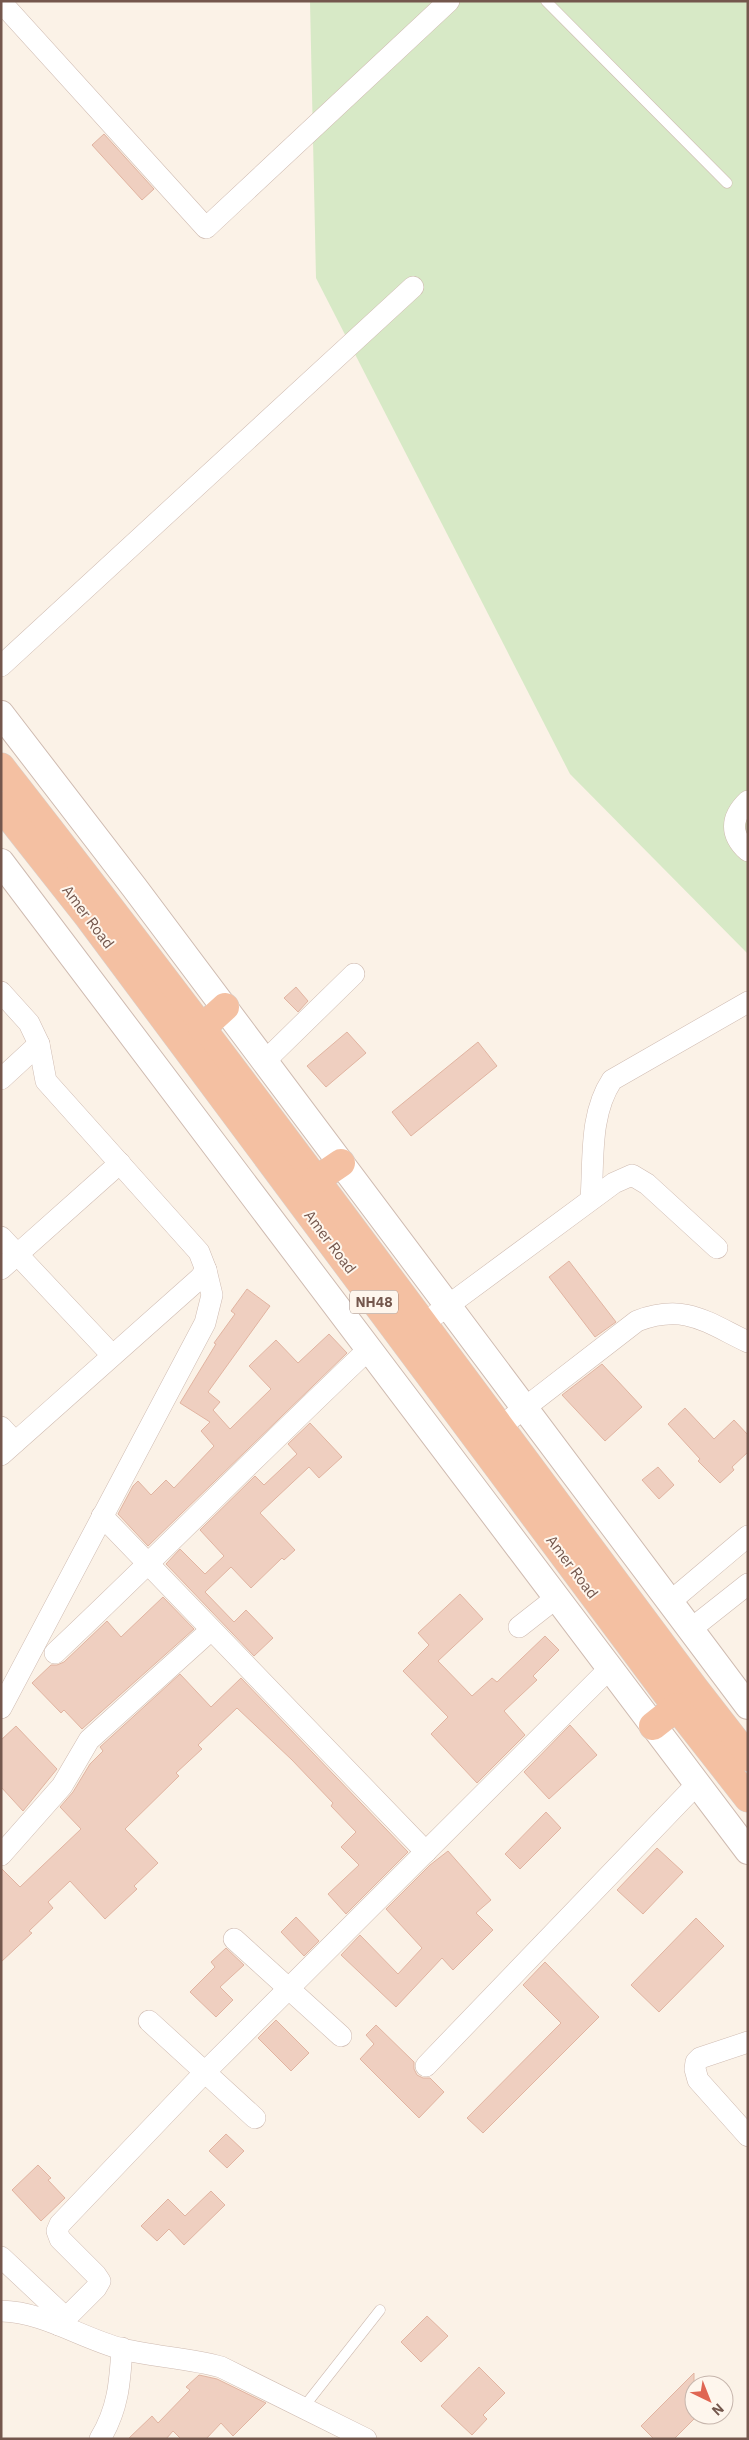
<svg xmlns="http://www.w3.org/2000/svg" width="749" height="2440" font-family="'IBM Plex Sans',sans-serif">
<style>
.green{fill:#d7e9c6}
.building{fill:#efcfc0;stroke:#e1b4a1}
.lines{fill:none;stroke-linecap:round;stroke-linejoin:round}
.service-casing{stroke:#cfbbb1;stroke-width:11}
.minor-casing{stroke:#cfbbb1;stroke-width:22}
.tertiary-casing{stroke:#cfbbb1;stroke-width:28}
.trunk-casing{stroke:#d8d0cd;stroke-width:29}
.service{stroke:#fff;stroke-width:10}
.minor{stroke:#fff;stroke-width:21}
.tertiary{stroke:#fff;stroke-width:26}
.trunk{stroke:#f4c0a2;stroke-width:28}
.labels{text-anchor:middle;stroke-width:4;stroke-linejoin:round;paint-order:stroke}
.shield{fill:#fef6ed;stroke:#9d877d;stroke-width:1}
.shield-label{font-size:14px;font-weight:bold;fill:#74574d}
.street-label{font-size:15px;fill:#74574d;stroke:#fef6ed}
</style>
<rect width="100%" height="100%" fill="#fbf2e7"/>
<polygon class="green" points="310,1 748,1 748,954 570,774 316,278"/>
<g class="building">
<polygon points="104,134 154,189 142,200 92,145"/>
<polygon points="296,987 308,1001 298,1012 284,998"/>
<polygon points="347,1032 366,1053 326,1087 307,1066"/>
<polygon points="478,1042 497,1066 411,1136 392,1112"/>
<polygon points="569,1261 616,1322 595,1337 549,1277"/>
<polygon points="247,1289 270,1306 208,1392 220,1402 213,1410 230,1429 271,1389 249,1366 276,1340 298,1363 329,1334 347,1353 148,1546 118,1514 133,1486 138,1481 151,1495 166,1480 174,1488 214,1446 201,1431 210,1422 180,1403 216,1344 214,1343 235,1314 231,1311"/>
<polygon points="602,1364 642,1407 605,1441 562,1395"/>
<polygon points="685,1408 714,1439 734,1420 748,1435 748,1452 732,1467 734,1470 720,1483 698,1461 700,1459 668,1424"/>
<polygon points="310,1423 342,1457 319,1478 309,1467 260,1513 295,1550 284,1560 282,1558 251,1588 231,1567 205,1592 234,1622 246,1610 273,1638 254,1656 166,1564 180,1549 205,1574 224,1556 200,1530 255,1476 264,1485 297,1454 288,1444"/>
<polygon points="658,1467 674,1485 659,1499 642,1480"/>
<polygon points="460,1594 483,1619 438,1661 472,1696 492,1678 497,1682 545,1636 559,1650 533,1676 537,1680 504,1711 525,1735 477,1783 431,1734 448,1717 403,1671 429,1645 418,1633"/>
<polygon points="163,1597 194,1629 82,1729 64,1710 61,1713 32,1683 51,1665 57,1665 64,1662 107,1621 121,1637"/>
<polygon points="180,1674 211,1707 241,1678 408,1852 346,1914 328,1894 359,1865 341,1847 356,1832 331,1806 333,1803 292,1760 237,1708 198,1745 202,1749 176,1773 179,1776 125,1829 158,1863 134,1886 137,1889 105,1919 70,1881 48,1902 53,1908 29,1931 32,1933 1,1962 1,1868 20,1887 81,1829 60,1807 73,1792 90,1764 103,1751 100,1747"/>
<polygon points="570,1725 597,1755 549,1799 524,1772"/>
<polygon points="16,1726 57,1769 23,1811 1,1787 1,1740"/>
<polygon points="546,1812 561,1828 520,1869 505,1854"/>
<polygon points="657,1848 683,1872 643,1914 617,1890"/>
<polygon points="448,1851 491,1900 476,1913 493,1930 453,1970 442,1958 396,2007 341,1955 360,1935 398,1974 422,1948 386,1909 430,1865"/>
<polygon points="296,1917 319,1941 304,1956 281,1932"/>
<polygon points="696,1918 724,1946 659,2012 631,1985"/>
<polygon points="226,1948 244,1965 220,1987 233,2000 216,2017 190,1992 215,1967 211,1962"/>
<polygon points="545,1962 599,2017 483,2133 467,2118 561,2023 523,1985"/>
<polygon points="276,2020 309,2053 291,2071 258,2038"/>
<polygon points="376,2025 414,2062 414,2069 417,2075 423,2078 430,2078 444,2092 419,2118 360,2059 374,2044 366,2035"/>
<polygon points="226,2134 244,2151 227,2168 209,2151"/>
<polygon points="38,2165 51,2178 48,2180 65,2198 41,2221 12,2190"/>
<polygon points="211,2191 225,2205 184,2245 169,2229 157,2241 141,2226 168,2199 185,2216"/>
<polygon points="427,2316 448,2336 421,2362 401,2342"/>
<polygon points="479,2367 505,2393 483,2415 487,2419 472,2435 441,2406"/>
<polygon points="694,2373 694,2419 674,2439 654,2439 641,2426"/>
<polygon points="199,2375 217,2379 266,2403 233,2436 221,2423 206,2439 181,2439 173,2431 166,2439 128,2439 152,2416 158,2423 190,2390 186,2387"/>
</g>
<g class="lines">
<defs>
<g id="service">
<polyline points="546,1 727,183"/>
<polyline points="303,2408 380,2310"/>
</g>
<g id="minor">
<polyline points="1,2 206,228 449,1"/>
<polyline points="1,666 413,287"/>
<path d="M 748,801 C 730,818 730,835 748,851"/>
<polyline points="1,992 29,1023 39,1044 46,1081 199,1252 206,1270 200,1278 1,1455"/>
<polyline points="265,1061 354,974"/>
<polyline points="1,1079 39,1044"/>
<path d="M 591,1199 C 594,1159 589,1115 612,1080 L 748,1002"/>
<polyline points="1,1237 112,1355"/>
<polyline points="1,1269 120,1163"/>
<polyline points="423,1324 614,1183 632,1175 647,1184 717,1248"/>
<polyline points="1,1427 15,1442"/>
<path d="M 500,1427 L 637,1321 C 685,1303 706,1322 748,1342"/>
<polyline points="102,1516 426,1852"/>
<polyline points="671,1601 748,1536"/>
<polyline points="519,1627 556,1598"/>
<polyline points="691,1629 748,1584"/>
<path d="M 55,1653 C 161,1553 263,1449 369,1349"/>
<polyline points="1,1708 205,1323 212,1295 206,1270"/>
<polyline points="1,1855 62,1786 89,1740 211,1630"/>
<polyline points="234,1939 341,2036"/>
<polyline points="149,2021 255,2118"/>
<polyline points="748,2042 700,2058 696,2062 695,2069 698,2080 748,2136"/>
<polyline points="426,2066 697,1784"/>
<polyline points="1,2257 66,2318"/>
<path d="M 1,2311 C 44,2312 81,2338 122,2349 C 155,2357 188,2358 221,2367 L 366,2439"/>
<polyline points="59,2325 96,2288 100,2281 96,2275 60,2239 57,2231 60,2224 205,2072 610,1668"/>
<path d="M 100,2439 C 118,2409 120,2383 122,2348"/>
</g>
<g id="tertiary">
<polyline points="1,714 134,887 748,1706"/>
<polyline points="1,862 748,1851"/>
</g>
<g id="trunk">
<path d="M 1,767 C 238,1070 465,1381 695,1689 L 748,1757"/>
<polyline points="1,806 87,915 672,1701 748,1798"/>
<polyline points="202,1028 225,1007"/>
<polyline points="316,1180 341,1163"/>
<polyline points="653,1726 677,1707"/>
</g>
</defs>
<use href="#service" class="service-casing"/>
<use href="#minor" class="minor-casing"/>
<use href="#tertiary" class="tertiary-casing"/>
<use href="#trunk" class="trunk-casing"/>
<use href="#service" class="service"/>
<use href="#minor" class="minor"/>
<use href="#tertiary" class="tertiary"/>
<use href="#trunk" class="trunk"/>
</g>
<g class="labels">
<rect class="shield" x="350" y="1290.5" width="48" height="23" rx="4"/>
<g class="shield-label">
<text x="374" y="1307">NH48</text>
</g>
<g class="street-label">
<text transform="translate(88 917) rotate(53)" y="5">Amer Road</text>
<text transform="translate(330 1242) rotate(53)" y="5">Amer Road</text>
<text transform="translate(572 1567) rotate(53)" y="5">Amer Road</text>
</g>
</g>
<rect width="749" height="2440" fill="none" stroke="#74574d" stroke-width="5"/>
<g transform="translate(709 2400) rotate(137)"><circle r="24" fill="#fef6ed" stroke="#c7b6ad"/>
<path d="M0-4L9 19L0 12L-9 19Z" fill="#df6653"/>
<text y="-8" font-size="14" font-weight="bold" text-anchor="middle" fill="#74574d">N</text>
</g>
</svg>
